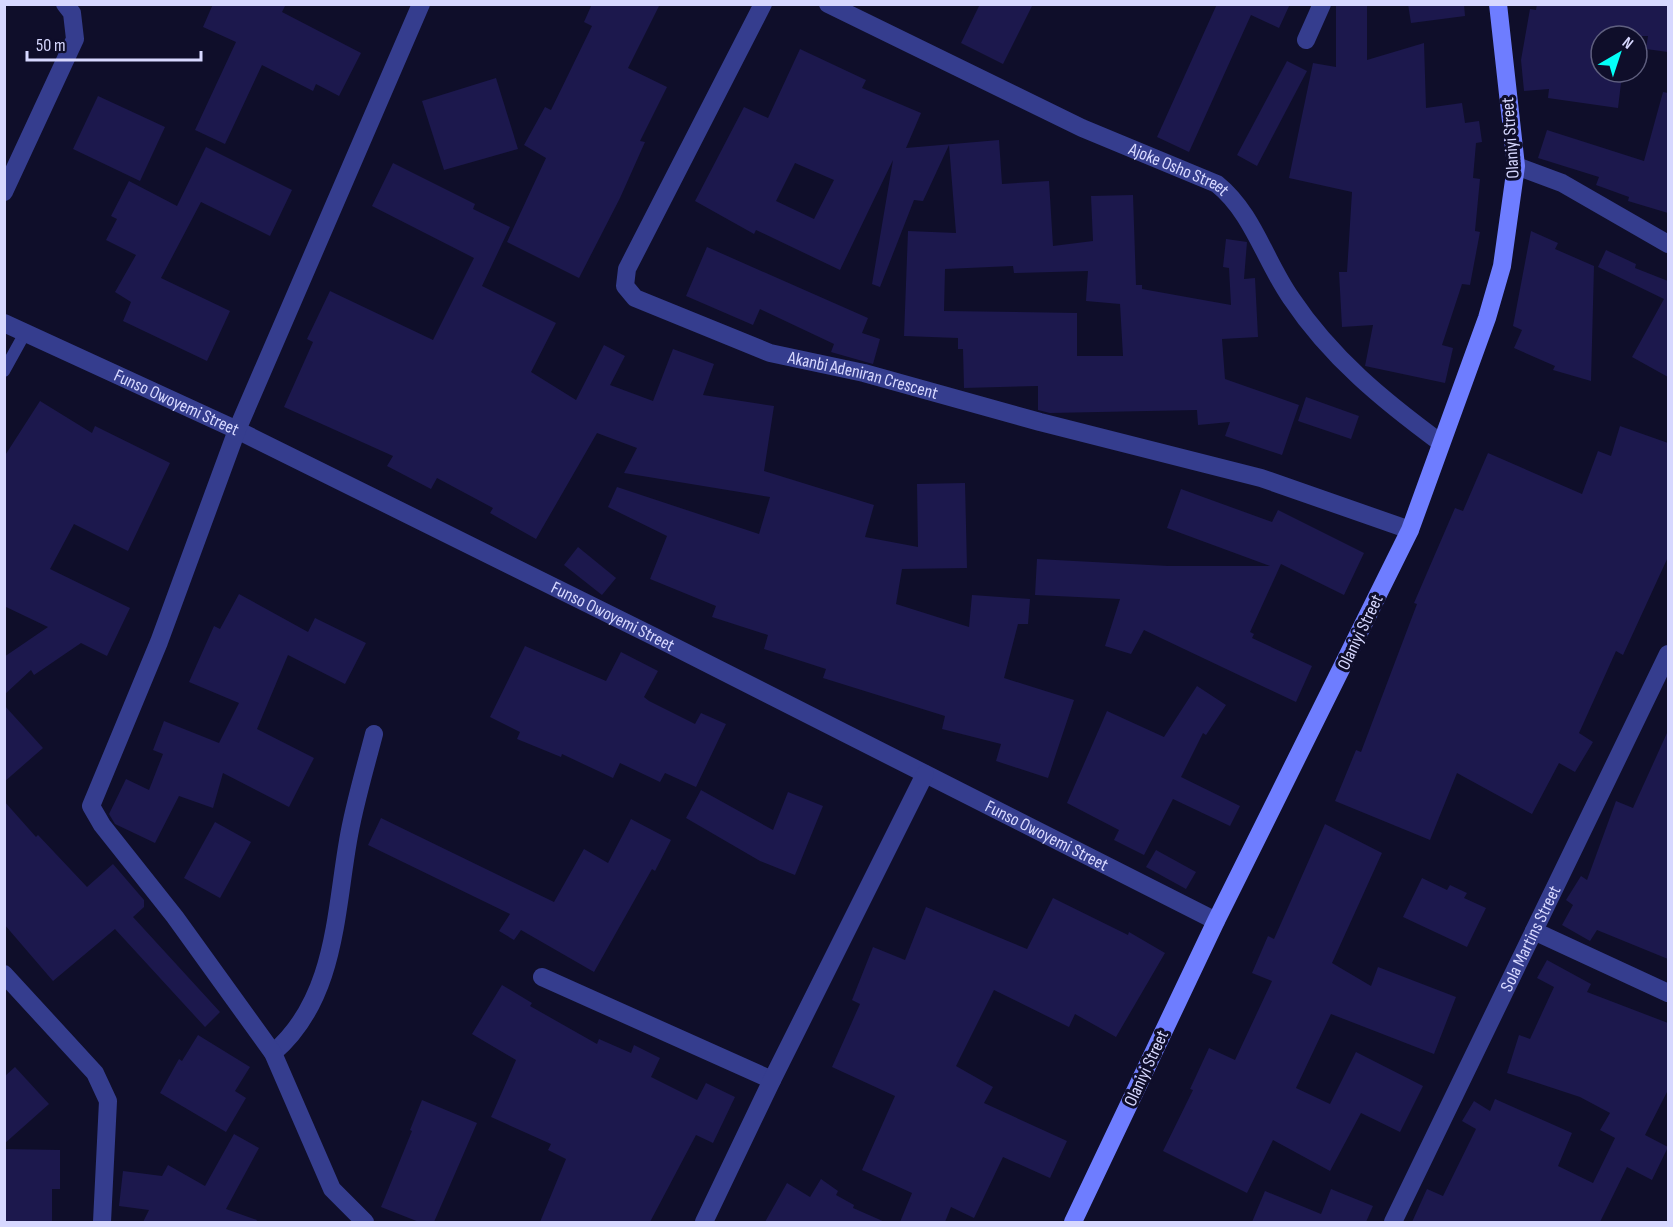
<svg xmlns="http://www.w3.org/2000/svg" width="1673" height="1227" font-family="'Sofia Sans Condensed',sans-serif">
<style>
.building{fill:#1c184d;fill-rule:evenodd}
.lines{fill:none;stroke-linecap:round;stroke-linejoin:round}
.lane{stroke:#353d8e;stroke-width:12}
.street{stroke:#353d8e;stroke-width:18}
.secondary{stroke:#6e7dff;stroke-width:18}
.labels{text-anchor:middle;stroke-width:6;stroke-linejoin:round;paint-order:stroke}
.street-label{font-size:18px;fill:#d7d8ff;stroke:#0f0e2a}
</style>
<rect width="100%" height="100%" fill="#0f0e2a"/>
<g class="building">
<polygon points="213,4 286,4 282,12 361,53 339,96 316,84 313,91 262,65 225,144 195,130 236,42 203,27"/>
<polygon points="592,4 660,4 628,68 667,87 640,141 645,142 620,198 579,278 507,242 546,158 524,145 545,107 551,110 592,26 584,22"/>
<polygon points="980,4 1033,4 1003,64 961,43"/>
<polygon points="1217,4 1290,4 1279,28 1251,15 1189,152 1157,137"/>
<polygon points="1336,4 1367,4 1367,60 1424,43 1426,108 1462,103 1465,123 1479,121 1482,142 1476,143 1473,178 1480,179 1475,231 1480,232 1470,285 1462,284 1442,345 1453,348 1445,383 1365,366 1373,325 1342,327 1339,272 1347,272 1352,192 1289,178 1313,63 1336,67"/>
<polygon points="1408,4 1464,4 1465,16 1411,23"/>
<polygon points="1537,4 1668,4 1668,52 1646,49 1648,36 1601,36 1601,73 1622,75 1618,108 1548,98 1549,89 1524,91 1521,60 1530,9 1536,10"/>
<path d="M 800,49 L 866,80 L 862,88 L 921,113 L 906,148 L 999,140 L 1002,184 L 1049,181 L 1053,246 L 1093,241 L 1091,196 L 1133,195 L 1136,285 L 1142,285 L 1142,289 L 1231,305 L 1229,268 L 1223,267 L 1226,239 L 1247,242 L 1244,279 L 1255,278 L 1258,337 L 1222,339 L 1225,379 L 1299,405 L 1282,455 L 1225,436 L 1230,422 L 1198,425 L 1197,410 L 1050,413 L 1038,410 L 1038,386 L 964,388 L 963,349 L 958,349 L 958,338 L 904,336 L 908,231 L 956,233 L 949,145 L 923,201 L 914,200 L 880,287 L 872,284 L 893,160 L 840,270 L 756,230 L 754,234 L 695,201 L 744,107 L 768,118 ZM 795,163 L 834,180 L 814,219 L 776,201 ZM 1013,266 L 1014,273 L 1088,271 L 1086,301 L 1120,304 L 1123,356 L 1077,356 L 1077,313 L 944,311 L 945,269 Z"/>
<polygon points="1287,61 1307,71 1257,166 1237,155"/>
<polygon points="496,78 518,149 444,170 422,101"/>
<polygon points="1663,92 1668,93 1668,213 1628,201 1629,197 1596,185 1599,177 1538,158 1547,130 1644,161"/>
<polygon points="98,96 165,127 140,181 73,149"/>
<polygon points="206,147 292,190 270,236 201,202 161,278 230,311 207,361 123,321 131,302 115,292 136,255 106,240 117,219 111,216 129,181 177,206"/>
<polygon points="393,163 475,204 473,209 510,227 482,286 556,323 531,372 576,400 604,345 625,356 610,385 653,401 673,349 714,364 703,395 774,406 764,471 874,505 865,537 918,547 917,484 965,483 967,568 902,569 896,604 969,627 972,595 1030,599 1028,624 1018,624 1004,678 1074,700 1048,778 996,761 1001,744 942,729 945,716 823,678 826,669 764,649 768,635 712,617 716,606 650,579 667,536 608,507 617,487 759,534 770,497 624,473 637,448 597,433 536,539 490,513 493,508 437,478 431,489 387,466 393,456 284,407 313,342 307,339 330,291 433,340 474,258 372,206"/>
<polygon points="1531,231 1558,243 1555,249 1594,266 1591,381 1553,370 1555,366 1514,348 1522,330 1513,326"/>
<polygon points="707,247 868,318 862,333 880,339 873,364 831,352 834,344 760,309 753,325 686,296"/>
<polygon points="1606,250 1636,264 1635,268 1668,281 1668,377 1632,357 1664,299 1598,267"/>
<polygon points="1306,397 1359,416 1351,439 1298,421"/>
<polygon points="40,401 92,433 95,426 170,463 128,551 74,524 50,569 130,608 107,656 81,643 34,675 31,670 4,695 4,657 48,627 4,606 4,457"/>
<polygon points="1620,426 1668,443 1668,557 1623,655 1616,651 1579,733 1593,742 1575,772 1559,763 1532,814 1457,773 1430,840 1335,801 1356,750 1361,752 1417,604 1414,603 1455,508 1463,511 1488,453 1582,494 1598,451 1611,456"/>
<polygon points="1181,489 1272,522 1278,510 1364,553 1344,595 1281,564 1250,632 1254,634 1252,638 1312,666 1296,702 1144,630 1131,654 1105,646 1120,599 1035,595 1037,559 1168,566 1270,566 1167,528"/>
<polygon points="578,547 616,578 602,595 564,565"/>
<polygon points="239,594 308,632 315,618 366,643 345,684 288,655 257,729 314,758 289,807 223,773 213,808 179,796 155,843 115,824 109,814 126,779 149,790 163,754 153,750 164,721 219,743 239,703 189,682 214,626 220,629"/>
<polygon points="525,646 606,681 621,652 658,671 644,697 649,701 695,724 701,713 726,724 696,787 665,773 660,782 620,763 613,778 562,754 561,757 517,739 520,732 490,717"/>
<polygon points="1197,686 1226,705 1206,735 1203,733 1181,777 1240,806 1230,826 1173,799 1144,855 1114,840 1119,830 1067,803 1107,711 1164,737"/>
<polygon points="4,705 43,748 4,782"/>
<polygon points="1667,733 1668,733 1668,959 1597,930 1590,941 1562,925 1573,905 1566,900 1581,876 1587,880 1616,801 1633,808"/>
<polygon points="701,790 773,830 788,792 823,806 795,875 760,861 686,818"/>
<polygon points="4,801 36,837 38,835 87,887 113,864 144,900 144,907 133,917 220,1012 205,1027 115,929 53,981 4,924"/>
<polygon points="381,818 554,902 584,849 608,863 631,819 671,840 655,871 652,869 594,972 521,930 514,940 499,931 510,914 368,845"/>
<polygon points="215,822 251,842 220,898 184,878"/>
<polygon points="1325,824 1382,853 1332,963 1371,986 1378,967 1456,997 1434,1054 1331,1014 1296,1088 1330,1104 1356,1052 1423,1086 1400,1132 1361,1113 1330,1171 1273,1140 1247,1193 1163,1151 1193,1090 1190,1089 1209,1048 1235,1060 1272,981 1252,973 1268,936 1274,939"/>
<polygon points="1156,850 1196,872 1186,889 1146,867"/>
<polygon points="1422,878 1447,890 1450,885 1467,893 1464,898 1486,908 1467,947 1403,917"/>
<polygon points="1053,898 1128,935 1129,932 1165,953 1116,1037 1075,1014 1069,1027 994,990 956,1066 993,1087 984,1103 1067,1141 1050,1178 1003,1157 974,1218 951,1207 945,1222 900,1222 912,1193 862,1170 895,1096 832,1067 860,1004 852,1000 873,947 905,960 926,907 1027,949"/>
<polygon points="1547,960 1591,984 1587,992 1668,1023 1668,1090 1645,1135 1668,1147 1652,1180 1627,1167 1600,1222 1412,1222 1427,1189 1443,1196 1476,1129 1462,1121 1474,1101 1490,1111 1495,1099 1572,1133 1558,1166 1593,1183 1615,1138 1600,1130 1610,1113 1580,1097 1507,1073 1519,1035 1530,1039 1554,987 1537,978"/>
<polygon points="502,985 532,1003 530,1006 597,1044 599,1039 631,1053 634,1045 660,1058 651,1077 697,1100 706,1083 735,1097 713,1143 696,1135 650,1222 540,1222 566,1159 548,1150 551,1144 491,1117 516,1060 472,1034"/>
<polygon points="198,1035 250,1067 235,1091 246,1098 226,1132 160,1093 179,1059 182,1061"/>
<polygon points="15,1067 49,1104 4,1144 4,1077"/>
<polygon points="422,1100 477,1123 434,1222 419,1222 381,1207 412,1131 410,1130"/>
<polygon points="234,1134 259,1148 226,1209 257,1220 256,1222 143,1222 149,1210 119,1206 123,1171 162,1176 168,1165 205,1186"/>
<polygon points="4,1149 60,1150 60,1189 52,1189 52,1222 4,1222"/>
<polygon points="821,1179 838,1191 836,1195 854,1205 853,1208 885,1222 765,1222 787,1183 810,1197"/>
<polygon points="1331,1189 1373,1206 1366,1222 1252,1222 1265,1191 1321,1214"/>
</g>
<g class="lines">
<polyline class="lane" points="4,371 25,333"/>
<g class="street">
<path id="s1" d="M 763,4 L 627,269 L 625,286 L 635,298 L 770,353 L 864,373 L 1040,422 L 1261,478 L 1410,530"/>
<path id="s2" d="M 828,4 L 1082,128 L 1217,184 C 1253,213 1265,261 1291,298 C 1331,358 1384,401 1441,443"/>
<polyline points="1306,40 1322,4"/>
<polyline points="1516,166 1562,183 1668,244"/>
<polyline points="4,192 75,39 72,13 65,4"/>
<path id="s3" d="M 4,323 L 237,430 L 655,637 L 1216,921"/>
<polyline points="1534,931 1668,993"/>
<polyline points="4,974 95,1073 108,1101 102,1222"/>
<polyline points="542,977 772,1080"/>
<path d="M 273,1053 C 335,1000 335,916 348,841 C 354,805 365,769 374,734"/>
<polyline points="365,1222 332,1189 273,1053 175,917 102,825 91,806 159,642 237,430 421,4"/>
<polyline points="704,1222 772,1080 925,774"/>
<path id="s4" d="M 1393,1222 L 1668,654"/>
</g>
<polyline class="secondary" points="1073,1222 1216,921 1410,530 1487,318 1502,266 1516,166 1498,4"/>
</g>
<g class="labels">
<g class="street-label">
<text transform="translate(1510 138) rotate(-94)" y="6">Olaniyi Street</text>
<text dy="6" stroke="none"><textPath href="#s2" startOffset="388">Ajoke Osho Street</textPath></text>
<text dy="6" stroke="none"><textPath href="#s1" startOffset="572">Akanbi Adeniran Crescent</textPath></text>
<text dy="6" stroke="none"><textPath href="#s3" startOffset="190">Funso Owoyemi Street</textPath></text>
<text dy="6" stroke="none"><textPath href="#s3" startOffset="676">Funso Owoyemi Street</textPath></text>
<text transform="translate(1360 632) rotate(-64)" y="6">Olaniyi Street</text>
<text dy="6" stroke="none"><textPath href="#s3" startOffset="1162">Funso Owoyemi Street</textPath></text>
<text dy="6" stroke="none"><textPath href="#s4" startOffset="315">Sola Martins Street</textPath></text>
<text transform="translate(1146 1068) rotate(-65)" y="6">Olaniyi Street</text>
</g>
</g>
<rect width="1673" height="1227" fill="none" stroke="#d7d8ff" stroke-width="12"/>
<g transform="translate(1619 54) rotate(39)"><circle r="28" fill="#0f0e2a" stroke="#5f5f7f" stroke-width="1.5"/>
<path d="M0-4.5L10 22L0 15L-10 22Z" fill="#03fff8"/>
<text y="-9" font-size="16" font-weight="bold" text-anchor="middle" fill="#d7d8ff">N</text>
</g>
<path d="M27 51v9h174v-9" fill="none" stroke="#d7d8ff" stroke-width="3"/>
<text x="36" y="51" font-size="18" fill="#d7d8ff" stroke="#0f0e2a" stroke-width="4.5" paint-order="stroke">50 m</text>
</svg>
